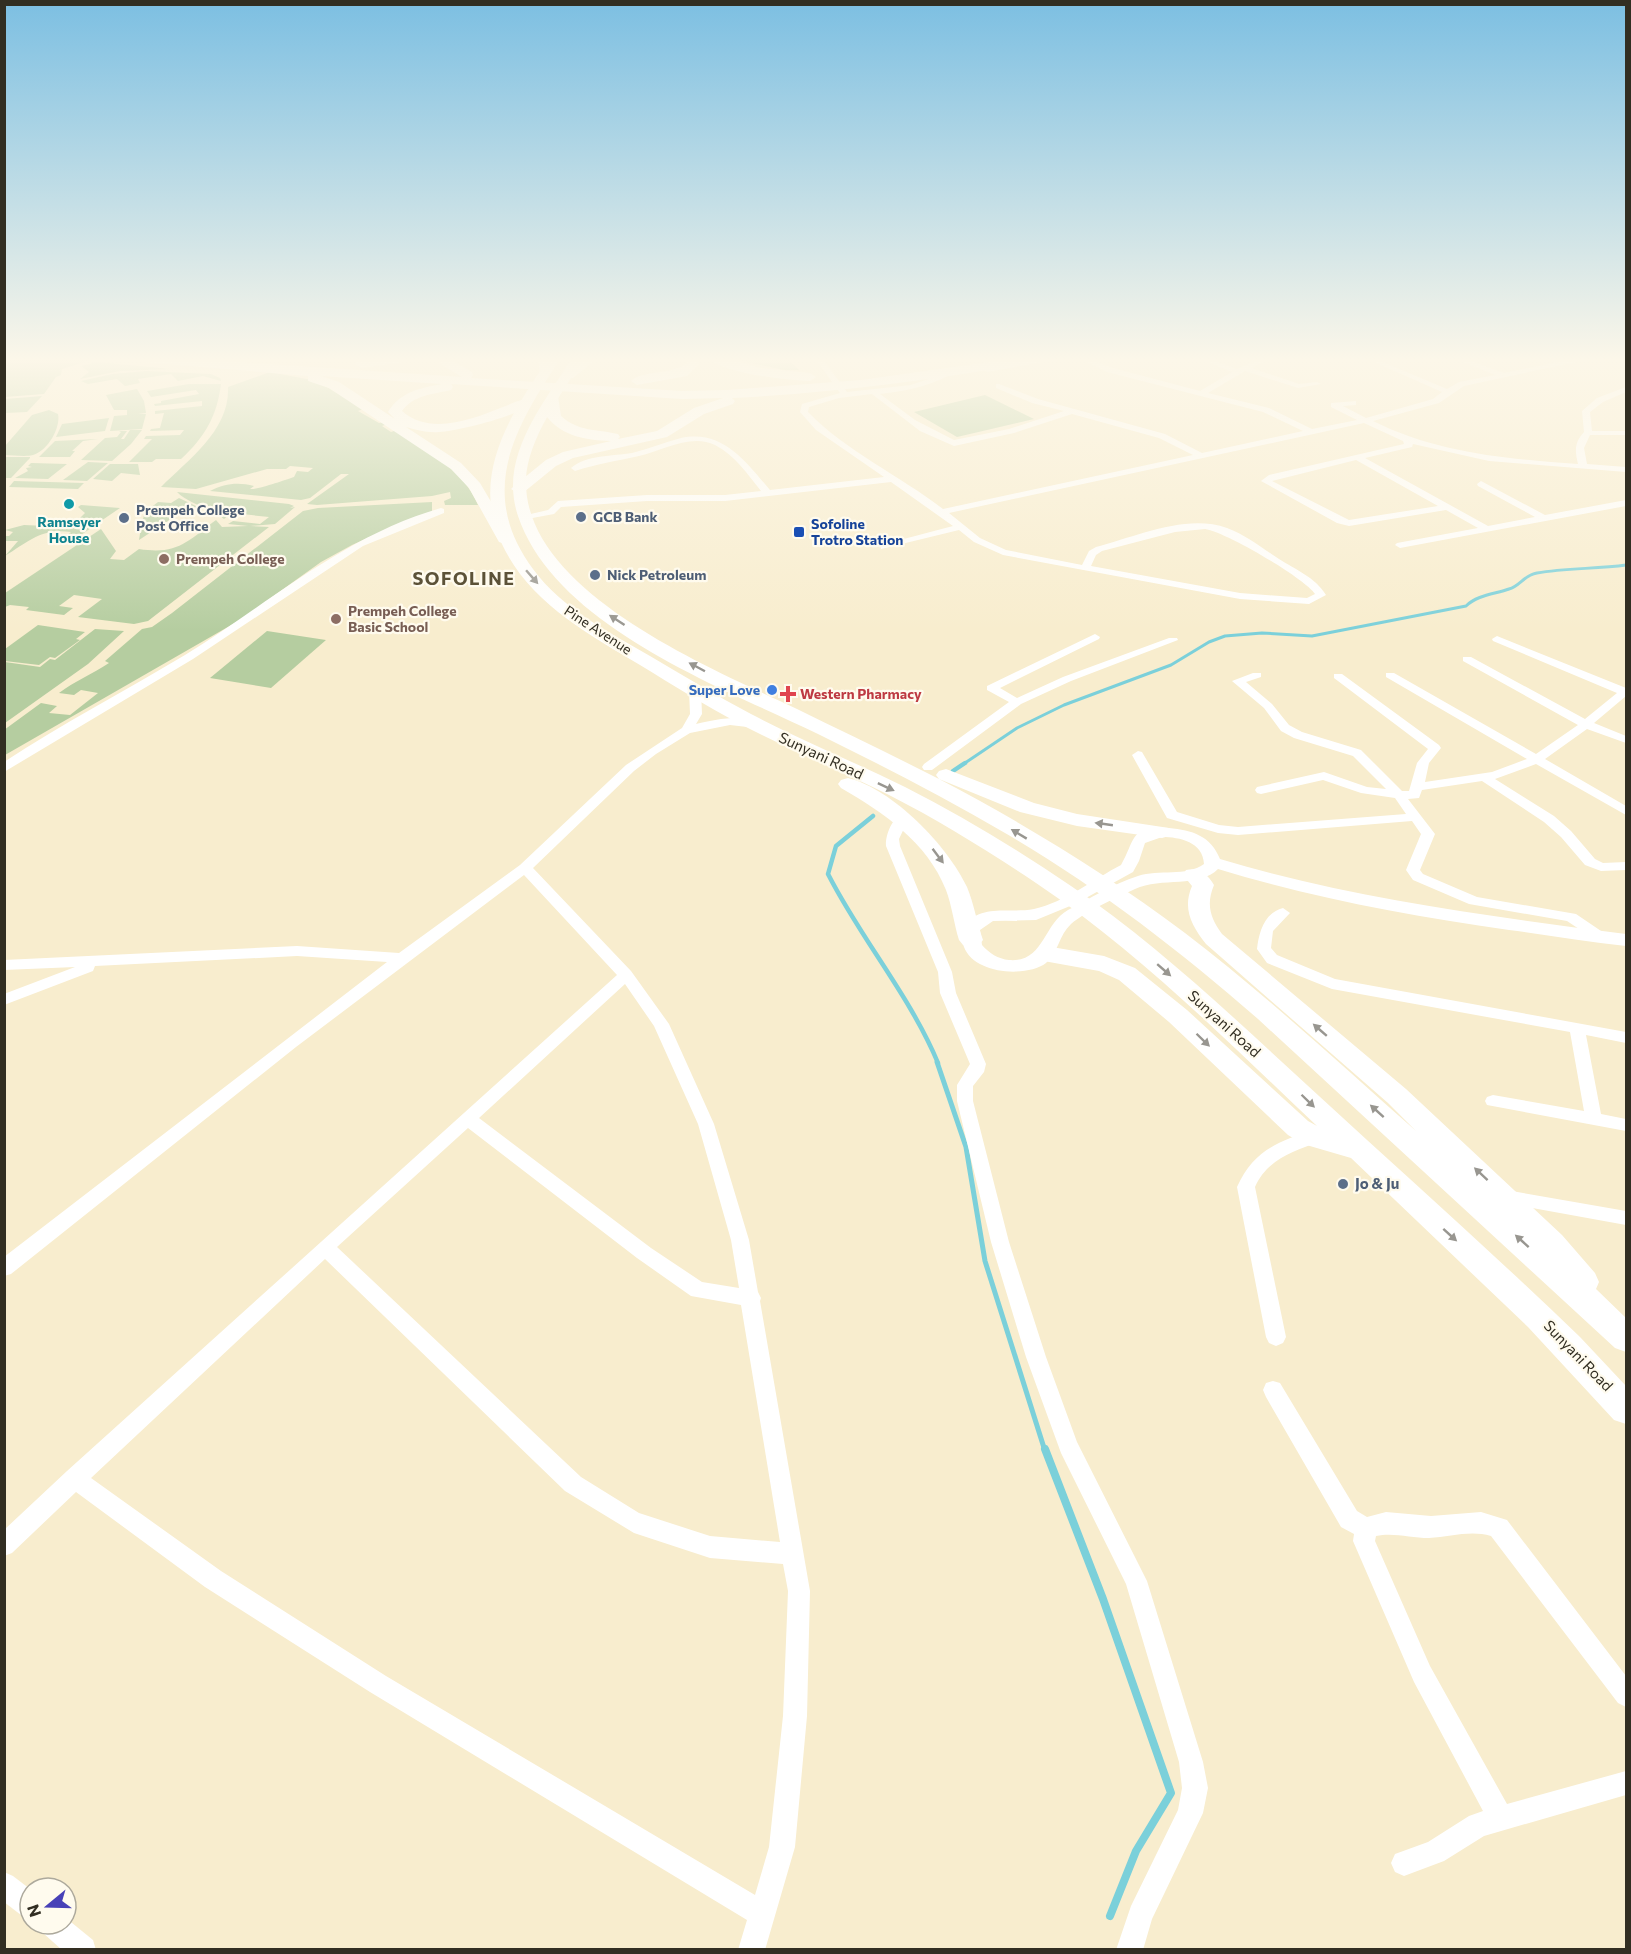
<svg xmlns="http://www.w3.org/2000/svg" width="1631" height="1954" font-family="Commissioner,sans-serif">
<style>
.green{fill:#b5cda0}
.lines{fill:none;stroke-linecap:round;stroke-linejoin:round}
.stream-far3{stroke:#7bd0da;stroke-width:3}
.stream-far2{stroke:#7bd0da;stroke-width:4.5}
.stream-far1{stroke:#7bd0da;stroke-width:5}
.stream{stroke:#7bd0da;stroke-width:8}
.minor{fill:#fff;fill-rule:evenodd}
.tertiary{fill:#fff;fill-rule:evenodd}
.primary{fill:#fff;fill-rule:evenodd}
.trunk{fill:#fff;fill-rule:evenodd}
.oneway{fill:#989690}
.culture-dot{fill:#0f9aa8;stroke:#fffbee;stroke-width:2}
.service-dot{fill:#5c6f8a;stroke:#fffbee;stroke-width:2}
.transit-dot{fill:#1a4fb4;stroke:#fffbee;stroke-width:2}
.education-dot{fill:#8d6e63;stroke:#fffbee;stroke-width:2}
.shop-dot{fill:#3f7fe0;stroke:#fffbee;stroke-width:2}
.health-dot{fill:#e0444e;stroke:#fffbee;stroke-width:2}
.labels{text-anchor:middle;stroke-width:4.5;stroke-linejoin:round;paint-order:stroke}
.far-service-label{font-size:14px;font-weight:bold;fill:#4e5e75;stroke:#fffbee;text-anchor:start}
.far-culture-label{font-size:14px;font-weight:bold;fill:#0d838f;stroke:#fffbee}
.far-transit-label{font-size:14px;font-weight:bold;fill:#164399;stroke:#fffbee;text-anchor:start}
.far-education-label{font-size:14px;font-weight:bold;fill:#785e54;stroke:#fffbee;text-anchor:start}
.far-street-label{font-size:14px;fill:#322e22;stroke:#fffbee}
.far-shop-label{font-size:14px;font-weight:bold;fill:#366cbe;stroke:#fffbee;text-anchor:end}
.far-health-label{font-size:14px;font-weight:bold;fill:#be3a42;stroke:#fffbee;text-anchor:start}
.street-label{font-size:15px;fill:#322e22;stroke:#fffbee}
.service-label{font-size:15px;font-weight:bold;fill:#4e5e75;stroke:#fffbee;text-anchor:start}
.far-district-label{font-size:18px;font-weight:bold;letter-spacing:1.5px;fill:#5c5238;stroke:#fffbee}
</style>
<rect width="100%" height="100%" fill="#f8edce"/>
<g class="green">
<polygon points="4,358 79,358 91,360 62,369 61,375 56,377 44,394 5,397"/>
<polygon points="729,358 787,358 799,370 784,370"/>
<polygon points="97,362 171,369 120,371 80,379 89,372 81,366"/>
<polygon points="146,371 211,374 220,378 221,381 203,376 178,381 171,374 138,379 140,383 125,386 117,379 88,384 81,381 112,374"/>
<path d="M 270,372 L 317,381 L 363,409 L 358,411 L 379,423 L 384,422 L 387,424 L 382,426 L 391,432 L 397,430 C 428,452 463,469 478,505 L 445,505 L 444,501 L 451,498 L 450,492 L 432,496 L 317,505 L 307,504 L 349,474 L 341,474 L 310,498 L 301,500 L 210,491 C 225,483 239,482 254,486 L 250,489 C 257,490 285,480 294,477 L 297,471 L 308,472 L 313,468 L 290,466 L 286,469 L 267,469 L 196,489 L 161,487 C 189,459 230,430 228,387 Z"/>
<path d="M 189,384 L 221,384 C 217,416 205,437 181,459 L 156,459 L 152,462 L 129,462 L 152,439 L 144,439 L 146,436 L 180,435 L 184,430 L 150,431 L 151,429 L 160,428 L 164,413 L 155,414 L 155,411 L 202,406 L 202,401 L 155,406 L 154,404 L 161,403 L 161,401 L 199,394 L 196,390 L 151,397 L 147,391 Z"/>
<polygon points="137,389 144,401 146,413 138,414 146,414 142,429 110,431 114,416 127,415 127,410 114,410 106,395"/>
<polygon points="985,395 1034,419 957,437 914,412"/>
<polygon points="42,396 27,412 5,413 5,399"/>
<path d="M 49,410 L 58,414 C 61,427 48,451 33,455 C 25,457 13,455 5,455 L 5,446 L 32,415 Z"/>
<polygon points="109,418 105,431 56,437 62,424"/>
<polygon points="130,430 142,430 131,444 112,461 81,460 105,438 117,437 121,432 119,431 127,431 121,439 124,439"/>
<polygon points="98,439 83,441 72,451 75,451 70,457 39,457 55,441"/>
<polygon points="5,457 30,457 30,458 11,478 5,478"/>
<polygon points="88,462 108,463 87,481 63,480"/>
<polygon points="31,463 32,463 67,464 48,479 15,478 28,471 26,468 32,467 28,466"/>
<polygon points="110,464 138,464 140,475 121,473 112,481 93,479"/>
<polygon points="14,481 84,483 78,489 9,487"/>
<path d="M 177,492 L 289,504 L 294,506 L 290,508 L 295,507 L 275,524 L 250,526 L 269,527 L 148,621 L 134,624 L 78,617 L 102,599 L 74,595 L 59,606 L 73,608 L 64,615 L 26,610 L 29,607 L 10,605 L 5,607 L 5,593 L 101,529 L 116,551 L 110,559 L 124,560 L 139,549 C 177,555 187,542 216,520 L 222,527 L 248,526 L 228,524 L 233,521 L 260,524 L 269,517 L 232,513 L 224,519 C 210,508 189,504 177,492 Z"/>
<polygon points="179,498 198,507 171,514 174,517 139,540 142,521 147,520 143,519 145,512 158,502 171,503"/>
<path d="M 432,502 L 432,513 L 392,527 L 352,545 L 321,562 L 240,620 L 5,755 L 4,730 L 41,703 L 57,706 L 49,713 L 70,715 L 98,693 L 81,690 L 74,695 L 59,693 C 75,681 92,674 109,663 L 105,661 L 142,629 L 152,627 L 172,613 L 303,511 L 318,508 Z"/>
<polygon points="81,505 120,508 95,525 78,525 77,521 85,513 78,507"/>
<path d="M 24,525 L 91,528 L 78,537 L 67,535 L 71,532 C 42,528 29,541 5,556 L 18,541 L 5,541 L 5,536 L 9,536 L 13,532 L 5,530 Z"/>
<polygon points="38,625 85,632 76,639 80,640 55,658 50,657 39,665 5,661 5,649"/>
<polygon points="95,629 124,631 88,664 5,723 5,662 40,667 50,659 55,660"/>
<polygon points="267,631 326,640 271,688 210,678"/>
</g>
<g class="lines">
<path class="stream-far3" d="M 962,765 L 1017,728 L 1064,705 L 1171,665 L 1209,642 L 1225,636 L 1262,633 L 1312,636 L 1466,606 C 1477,595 1495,594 1509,589 C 1520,586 1524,575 1537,573 C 1566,568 1596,569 1626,565"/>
<g class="stream-far2">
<polyline points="953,771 965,763"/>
<path d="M 873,816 L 836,846 L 828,874 C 861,939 910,996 938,1063"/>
</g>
<polyline class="stream-far1" points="937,1062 966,1147 985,1261 1045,1451"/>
<polyline class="stream" points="1045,1449 1103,1599 1171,1793 1136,1851 1110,1916"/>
<g class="minor">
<path d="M 815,358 L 822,358 L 847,392 L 911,385 L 948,372 L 948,376 C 926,387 905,391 880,394 L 915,420 L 954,440 L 1009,429 L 1064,411 L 1032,403 L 996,388 L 996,384 L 999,384 L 1038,399 L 1165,434 L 1202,453 L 1303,431 L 1263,412 L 1107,372 L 1079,358 L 1087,358 L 1113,368 L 1200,391 L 1232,372 L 1198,358 L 1207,358 L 1237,369 L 1263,358 L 1271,358 L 1251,368 L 1299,384 L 1317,382 L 1321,384 L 1298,388 L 1245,371 L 1208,393 L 1269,408 L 1312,429 L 1357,420 L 1331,407 L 1331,403 L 1356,401 L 1356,405 L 1343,406 L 1366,418 L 1433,399 L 1442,392 L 1365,358 L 1373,358 L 1447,389 L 1459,382 L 1495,375 L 1454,358 L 1463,358 L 1504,373 L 1577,358 L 1588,358 L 1585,360 L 1464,386 L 1439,403 L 1373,421 C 1437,453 1507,459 1578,464 C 1575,451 1574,443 1584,432 L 1582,411 L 1597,398 L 1626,387 L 1626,392 L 1603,402 L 1590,412 L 1592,431 L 1626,431 L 1626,435 L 1590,435 L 1584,448 L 1587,464 L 1626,467 L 1626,472 L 1489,461 L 1413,444 L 1412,447 L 1365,458 L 1488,526 L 1535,517 L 1478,486 L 1477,484 L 1481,481 L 1545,515 L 1626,500 L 1626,506 L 1400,548 L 1395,545 L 1397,543 L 1478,528 L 1446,510 L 1349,526 L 1337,523 L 1261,481 L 1269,475 L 1404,444 L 1403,441 L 1364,423 L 949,513 L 980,538 L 1006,550 L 1082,565 L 1089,551 L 1096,547 C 1135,537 1186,513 1227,528 C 1246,535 1262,548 1279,559 C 1296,570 1315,577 1326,595 L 1309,604 L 1240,599 L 1003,555 L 974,542 L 959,530 L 881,549 L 881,545 L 953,526 L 891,482 L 725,501 L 647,501 L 561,507 L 554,514 L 527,519 L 522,516 L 548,510 L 558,501 L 647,495 L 725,495 L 761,491 C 748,475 735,455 715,445 C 691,433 662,451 639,456 C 617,461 596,464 575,471 L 571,468 C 586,455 613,456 632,453 C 649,449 665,442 681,438 C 723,429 746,462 770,490 L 884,477 L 816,430 L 800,412 L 802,404 L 840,393 ZM 872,394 L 920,431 L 954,446 L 1014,433 L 1072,414 L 1159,438 L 1193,455 L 943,509 C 899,475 847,452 808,412 L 809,407 L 839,398 ZM 1356,460 L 1438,506 L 1349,520 L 1272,481 ZM 1205,529 C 1226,532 1304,578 1315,594 L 1307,598 L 1240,593 L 1091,566 L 1096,555 L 1102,551 L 1175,532 Z"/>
<polygon points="1051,358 1066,358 987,372 983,370"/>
<polygon points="1615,358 1626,358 1626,362 1616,360"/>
<path d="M 441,508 L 444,509 L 444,513 L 363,546 L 193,659 L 4,772 L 4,762 C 63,723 125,691 185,655 C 268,604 345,535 441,508 Z"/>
<polygon points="1095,634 1100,637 1099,639 1000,688 1017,698 1063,677 1169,638 1177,638 1178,640 1071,681 1021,704 932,770 924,770 922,767 924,764 1009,702 987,690 987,686"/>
<polygon points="1497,636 1626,688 1626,696 1594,723 1626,736 1626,743 1587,729 1545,759 1626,806 1626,815 1536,764 1495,779 1554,816 1571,831 1595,859 1603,863 1626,862 1626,870 1601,871 1585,865 1561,837 1544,822 1482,781 1422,790 1419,798 1408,799 1435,834 1420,870 1423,874 1477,897 1576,914 1604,933 1606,936 1604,939 1594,939 1567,921 1469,904 1413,880 1406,870 1421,834 1412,821 1238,835 1218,833 1167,818 1132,755 1138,751 1142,752 1177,812 1219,825 1238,827 1406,814 1395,798 1361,793 1323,780 1261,794 1257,793 1255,790 1257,787 1324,772 1367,787 1386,789 1353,756 1294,738 1281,731 1264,708 1232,681 1253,673 1261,673 1261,677 1246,682 1272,704 1289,725 1302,732 1361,750 1402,791 1409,791 1417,763 1428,749 1334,678 1334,674 1342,674 1439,745 1441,748 1429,763 1425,782 1492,772 1527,759 1386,677 1386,673 1394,673 1536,754 1578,725 1463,661 1463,657 1471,657 1585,719 1617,693 1493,641 1492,639"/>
<path d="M 695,687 L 701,690 L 702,714 L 696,724 C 713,720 748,712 762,724 L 756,728 L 730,725 L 690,733 L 656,754 L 634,771 L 533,868 L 631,971 L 669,1024 L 714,1124 L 749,1240 L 758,1292 L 761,1298 L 760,1301 L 810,1591 L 807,1716 L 795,1847 L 765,1950 L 738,1950 L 747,1920 L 370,1692 L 205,1587 L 76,1492 L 12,1553 L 4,1556 L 4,1530 L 67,1471 L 617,975 L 524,875 L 296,1047 L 11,1274 L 4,1276 L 4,1257 L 387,962 L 297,956 L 95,966 L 93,971 L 4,1005 L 4,994 L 75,967 L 4,970 L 4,960 L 297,946 L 399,953 L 520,865 L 626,765 L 682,728 L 690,714 L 689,690 ZM 625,984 L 654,1026 L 698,1124 L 731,1240 L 739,1288 L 702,1282 L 651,1248 L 479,1118 ZM 468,1128 L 637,1258 L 691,1296 L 741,1305 L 780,1542 L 710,1536 L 639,1513 L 581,1477 L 337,1247 ZM 325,1259 L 565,1491 L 634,1533 L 710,1558 L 783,1564 L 788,1591 L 783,1716 L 769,1847 L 755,1895 L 386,1676 L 221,1571 L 91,1478 Z"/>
<path d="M 902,814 L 909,818 L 899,839 L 900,846 L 952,972 L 956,993 L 986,1064 L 984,1072 L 973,1086 L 973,1101 L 1009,1242 L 1046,1357 L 1077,1442 L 1147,1581 L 1203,1762 L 1208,1788 L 1203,1813 L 1152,1919 L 1143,1950 L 1116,1950 L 1131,1906 L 1178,1810 L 1182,1788 L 1179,1762 L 1126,1584 L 1061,1453 L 1026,1357 L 991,1242 L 957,1101 L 957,1085 L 970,1064 L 940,993 L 938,972 L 886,846 C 885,836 892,818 902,814 Z"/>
<path d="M 1283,908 L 1290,913 L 1273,931 L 1271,948 L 1277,955 L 1335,979 L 1626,1032 L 1626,1043 L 1586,1035 L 1601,1114 L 1626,1119 L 1626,1131 L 1487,1105 L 1485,1101 L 1487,1097 L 1493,1095 L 1584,1111 L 1570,1032 L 1332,989 L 1267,963 L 1257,949 C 1259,932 1264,913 1283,908 Z"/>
<path d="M 1313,1130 L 1319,1132 L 1321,1137 L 1319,1142 C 1293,1151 1267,1160 1255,1187 L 1286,1337 L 1283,1343 L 1276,1346 L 1269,1343 L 1266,1337 L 1237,1187 C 1253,1151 1277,1142 1313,1130 Z"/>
<polygon points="1506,1190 1626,1211 1626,1225 1500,1202 1497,1197 1500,1192"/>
<path d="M 1273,1381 L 1280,1383 L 1357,1511 L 1367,1517 L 1386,1512 L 1431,1516 L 1481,1512 L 1507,1520 L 1626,1676 L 1626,1707 L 1618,1703 L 1491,1536 C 1470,1530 1450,1537 1429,1538 C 1411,1538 1393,1532 1376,1536 L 1375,1541 L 1430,1666 L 1507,1804 L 1626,1771 L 1626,1795 L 1484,1836 L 1444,1861 L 1404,1876 L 1395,1872 L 1391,1863 L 1395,1854 L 1428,1842 L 1469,1816 L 1483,1811 L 1414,1682 L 1353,1541 L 1354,1534 L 1341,1527 L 1266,1397 L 1263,1390 L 1266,1383 Z"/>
<polygon points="4,1872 13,1876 30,1889 30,1919 21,1915 4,1902"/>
<polygon points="66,1918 93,1940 96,1950 62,1950 43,1933 39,1924 66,1924"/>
</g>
<path class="tertiary" d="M 1169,828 C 1192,830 1211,836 1220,859 C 1353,899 1489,916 1626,934 L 1626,946 C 1587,942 1548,935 1509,930 C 1410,916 1313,898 1218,869 C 1200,888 1161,877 1135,889 C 1116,898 1086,911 1071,924 C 1059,935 1058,953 1046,963 C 1026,978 974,974 964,947 C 962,942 963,935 962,929 C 979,902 1009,914 1034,909 C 1065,902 1094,879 1121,865 C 1136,839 1129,826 1169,828 ZM 1162,837 C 1180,837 1203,842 1204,864 C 1186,877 1159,869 1138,876 C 1113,884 1091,898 1068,910 C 1043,924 1044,963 1009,960 C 998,959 989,953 982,945 L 980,930 L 993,921 L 1036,920 L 1075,904 L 1133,872 L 1139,861 L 1145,843 Z"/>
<g class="primary">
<path d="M 549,358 L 561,358 C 515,427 476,492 533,569 C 562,609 609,632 650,656 C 684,676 717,696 751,714 C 801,740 854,762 905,787 C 962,816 1018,850 1071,886 C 1160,946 1239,1023 1319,1096 C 1406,1176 1495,1255 1580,1337 L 1626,1386 L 1626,1424 L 1614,1420 L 1528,1327 L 1351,1158 L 1303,1144 L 1288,1135 L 1169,1022 L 1119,980 L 1099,971 L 1038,960 L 1034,954 L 1038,948 L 1046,946 L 1104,956 L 1135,968 L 1187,1010 L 1308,1121 L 1317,1126 C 1227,1041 1139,952 1036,883 C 988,851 940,821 889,795 C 840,771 789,749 740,724 C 706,706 673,685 640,665 C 587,633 528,602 501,542 C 470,474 512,412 549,358 Z"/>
<path d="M 572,358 L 584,358 C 563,392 527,439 526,480 C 523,592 713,669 797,709 C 844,732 892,755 939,779 L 936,775 L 939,771 L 946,769 L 1034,803 L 1077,814 L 1169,828 L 1173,832 L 1169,836 L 1162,838 L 1077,826 L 1020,812 L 939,779 C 1025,824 1108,875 1185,933 C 1266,995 1340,1064 1416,1131 L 1388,1103 L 1206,944 C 1192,926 1182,909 1192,886 L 1183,875 L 1186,870 C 1200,867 1207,874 1214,885 C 1206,904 1210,918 1222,934 L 1406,1089 L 1562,1235 L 1595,1273 L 1599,1282 L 1596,1289 L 1626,1318 L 1626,1352 L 1615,1348 L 1258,1019 C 1179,950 1096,886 1005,833 C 944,797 881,765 818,734 C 721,687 555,626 518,516 C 498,457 543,405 572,358 Z"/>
<path d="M 848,778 C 893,789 948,846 967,887 C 974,904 977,923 983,940 L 979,945 L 971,948 L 963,945 L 959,940 C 954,924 952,906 946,890 C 927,842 884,813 841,788 L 838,784 L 841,780 Z"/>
</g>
<g class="trunk">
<path d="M 136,358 L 179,358 L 462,377 L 439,363 L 436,358 L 448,358 L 472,372 L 473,375 L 471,378 L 682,391 L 727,390 L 861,380 L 1018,358 L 1043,358 L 1037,362 C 936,379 835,393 732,398 L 735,401 L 733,404 L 704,414 L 667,437 L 573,458 L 556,466 L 524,492 L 519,494 L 511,489 L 514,486 L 546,460 L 563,452 L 611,441 C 587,440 563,437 547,417 L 548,396 L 558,396 L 561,416 C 579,432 596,429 618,434 L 620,437 L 618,439 L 657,431 L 694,408 L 723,398 L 682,399 L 451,384 L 453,387 L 451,390 C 434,394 413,395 402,411 C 430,436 473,419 503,407 C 512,404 521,398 530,400 L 532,403 C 519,416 458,431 439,432 C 427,433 417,430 406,427 L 461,463 L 480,483 L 513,539 L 505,544 L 499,542 L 469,488 L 451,469 L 329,388 L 308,381 L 308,376 L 142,362 ZM 321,376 L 442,384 C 420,388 400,392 388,412 L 395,419 L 339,382 Z"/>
<polygon points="381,358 411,358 405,362 361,368 355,364 357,361"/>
<polygon points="538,358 550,358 550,375 540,375"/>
<polygon points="584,358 598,358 573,378 563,378 562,375 563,372"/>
<path d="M 686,358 L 698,358 L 699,364 L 687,376 L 637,385 L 631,381 C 644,369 670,376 687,363 Z"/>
<path d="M 708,358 L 724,358 L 761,368 L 810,373 L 816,377 L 810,381 C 786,380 725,374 708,358 Z"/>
</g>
</g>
<defs><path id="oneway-solid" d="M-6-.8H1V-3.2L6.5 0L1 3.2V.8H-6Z" transform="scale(1.5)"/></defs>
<g class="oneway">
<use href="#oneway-solid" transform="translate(532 577) rotate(49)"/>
<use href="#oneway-solid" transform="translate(617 620) rotate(-147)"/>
<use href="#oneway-solid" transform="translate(697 667) rotate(-152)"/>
<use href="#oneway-solid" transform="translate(886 787) rotate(25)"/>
<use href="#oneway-solid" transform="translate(1104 824) rotate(-172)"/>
<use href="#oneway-solid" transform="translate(1019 834) rotate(-149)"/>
<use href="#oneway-solid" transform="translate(938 856) rotate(53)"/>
<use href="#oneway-solid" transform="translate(1164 970) rotate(41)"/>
<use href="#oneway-solid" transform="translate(1320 1030) rotate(-139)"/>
<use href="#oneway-solid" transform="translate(1203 1040) rotate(44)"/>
<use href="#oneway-solid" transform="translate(1308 1101) rotate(44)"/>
<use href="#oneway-solid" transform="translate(1377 1111) rotate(-138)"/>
<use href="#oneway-solid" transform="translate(1481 1174) rotate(-137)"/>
<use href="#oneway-solid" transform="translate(1450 1235) rotate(42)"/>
<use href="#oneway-solid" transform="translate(1522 1241) rotate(-138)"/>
</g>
<linearGradient id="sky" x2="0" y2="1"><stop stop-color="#7cbfe2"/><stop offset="0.57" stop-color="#fcf7e9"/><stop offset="1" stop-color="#fcf7e9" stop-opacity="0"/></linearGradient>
<rect width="1631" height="631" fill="url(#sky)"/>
<circle class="culture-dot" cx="69" cy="504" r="6"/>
<g class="service-dot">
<circle cx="581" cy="517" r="6"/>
<circle cx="124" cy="518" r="6"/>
<circle cx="595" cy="575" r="6"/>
<circle cx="1343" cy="1184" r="6"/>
</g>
<rect class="transit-dot" x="793" y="526" width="12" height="12" rx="3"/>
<g class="education-dot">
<circle cx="164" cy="559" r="6"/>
<circle cx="336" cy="619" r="6"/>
</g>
<circle class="shop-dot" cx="772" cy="690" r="6"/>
<path class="health-dot" d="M785 685h6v6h6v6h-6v6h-6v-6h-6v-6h6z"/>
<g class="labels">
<g class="far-service-label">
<text x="136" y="515">Prempeh College<tspan x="136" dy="16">Post Office</tspan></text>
<text x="593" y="522">GCB Bank</text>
<text x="607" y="580">Nick Petroleum</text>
</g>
<g class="far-culture-label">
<text x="69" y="527">Ramseyer<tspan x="69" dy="16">House</tspan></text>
</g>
<g class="far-transit-label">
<text x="811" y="529">Sofoline<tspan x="811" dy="16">Trotro Station</tspan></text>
</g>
<g class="far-education-label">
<text x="176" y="564">Prempeh College</text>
<text x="348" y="616">Prempeh College<tspan x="348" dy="16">Basic School</tspan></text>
</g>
<g class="far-street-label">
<text transform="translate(598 630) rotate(33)" y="5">Pine Avenue</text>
</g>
<g class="far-shop-label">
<text x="760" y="695">Super Love</text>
</g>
<g class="far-health-label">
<text x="800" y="699">Western Pharmacy</text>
</g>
<g class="street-label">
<text transform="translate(821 756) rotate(25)" y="5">Sunyani Road</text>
<text transform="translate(1224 1024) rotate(42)" y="5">Sunyani Road</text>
<text transform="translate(1578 1356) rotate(46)" y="5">Sunyani Road</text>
</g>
<g class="service-label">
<text x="1355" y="1189">Jo &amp; Ju</text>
</g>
<g class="far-district-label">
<text x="464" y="585">SOFOLINE</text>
</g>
</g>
<rect width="1631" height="1954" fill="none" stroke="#322e22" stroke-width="12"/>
<g transform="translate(48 1906) rotate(251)"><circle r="28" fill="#fffbee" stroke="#ada99c" stroke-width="1.5"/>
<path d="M0-4.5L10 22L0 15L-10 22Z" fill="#4841b7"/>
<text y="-9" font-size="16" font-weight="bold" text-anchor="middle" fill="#322e22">N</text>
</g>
</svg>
